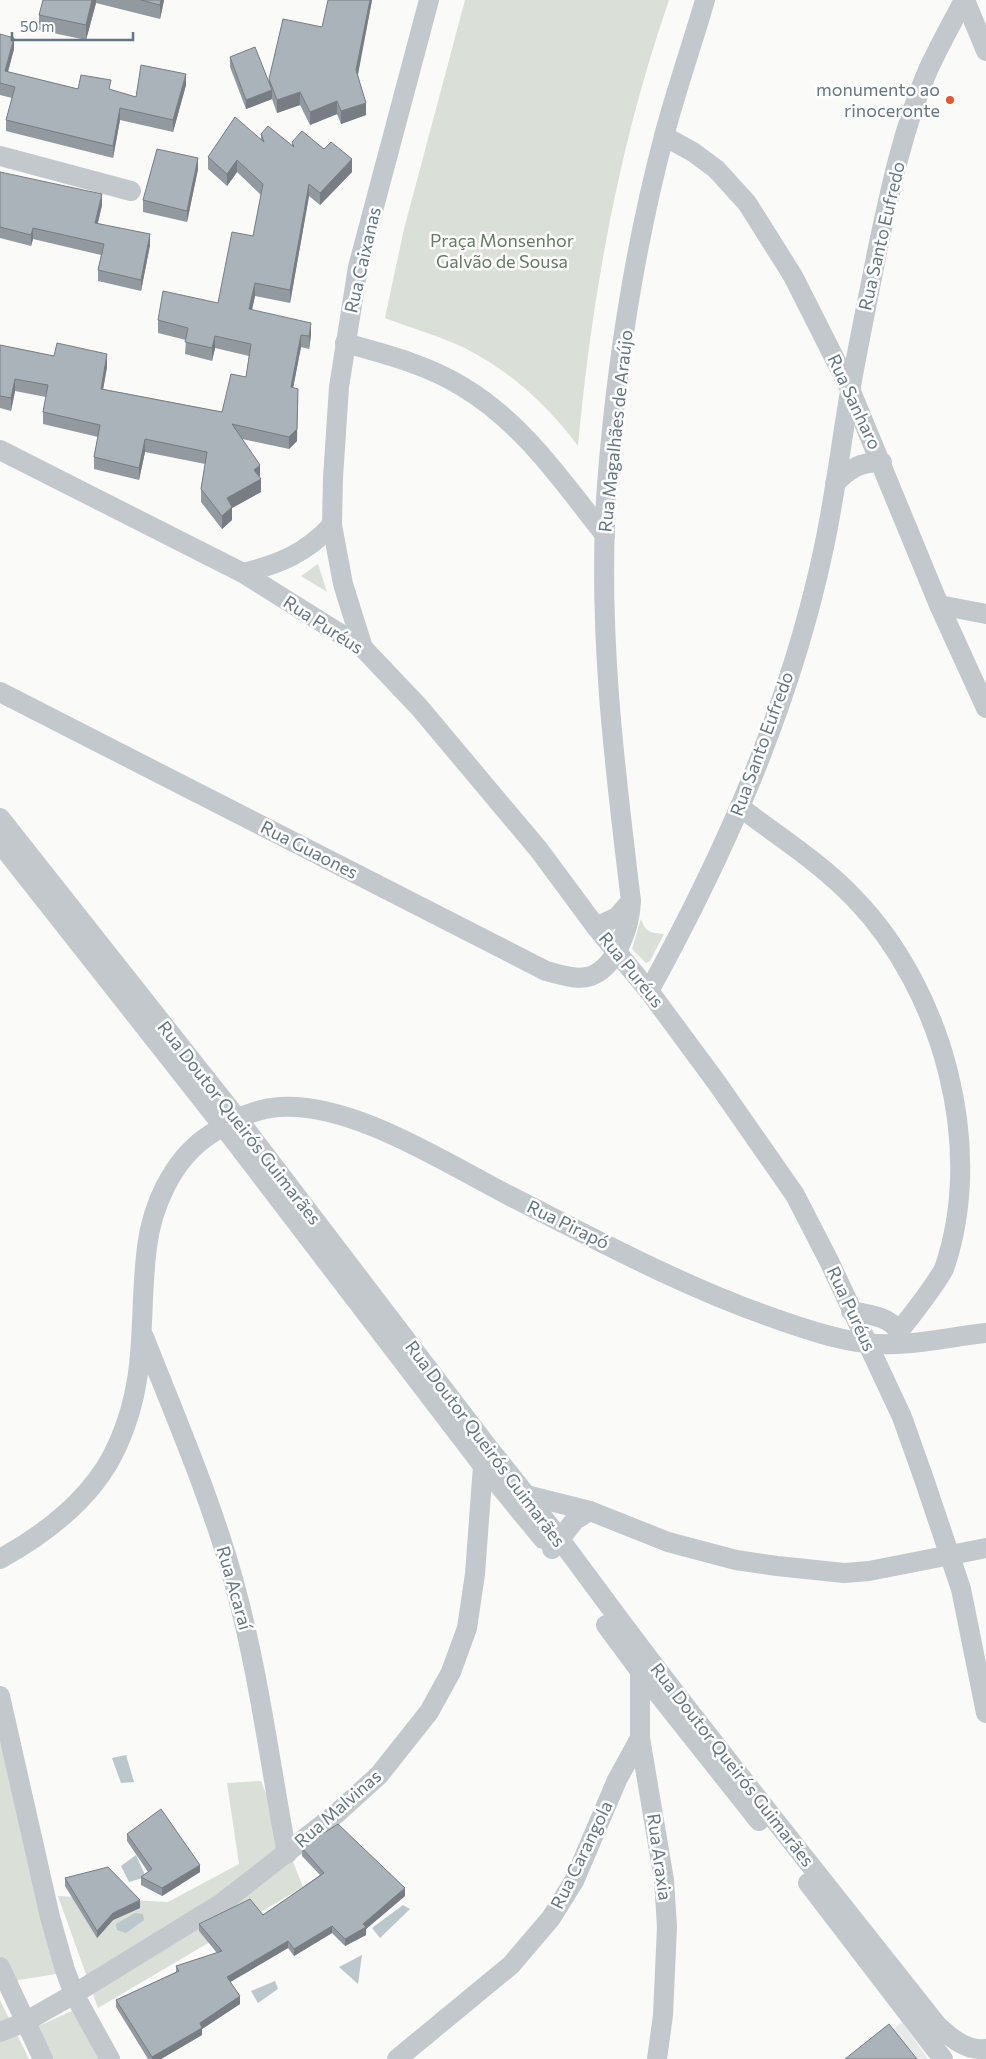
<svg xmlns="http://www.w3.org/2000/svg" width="986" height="2059" font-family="Commissioner,sans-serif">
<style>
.built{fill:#e8e9e9}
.green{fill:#dadfd7}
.water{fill:#bbc7cb}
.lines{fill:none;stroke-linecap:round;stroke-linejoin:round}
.minor{stroke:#c3c8cc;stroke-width:20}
.wall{fill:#929a9f}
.shaded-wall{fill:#777d82}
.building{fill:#aab3b9;stroke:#777d82}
.poi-dot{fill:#e4572e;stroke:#fff;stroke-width:2}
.labels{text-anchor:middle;stroke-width:5;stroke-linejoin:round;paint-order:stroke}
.poi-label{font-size:18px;fill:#657683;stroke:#fff;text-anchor:end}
.street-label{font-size:18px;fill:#657683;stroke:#fff}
.park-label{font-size:18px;fill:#687a64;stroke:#fff}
</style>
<rect width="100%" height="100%" fill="#fafaf8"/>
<polygon class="built" points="902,2022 928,2059 857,2059"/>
<g class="green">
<path d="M 465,0 L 669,0 C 619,144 592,295 578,446 C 546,403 505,366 456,344 C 433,334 408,327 385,318 L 404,229 Z"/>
<polygon points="318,564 327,592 301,576"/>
<path d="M 641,919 C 645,932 651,933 664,934 L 650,961 L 646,963 L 632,949 Z"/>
<polygon points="0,1727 56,1974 0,1983"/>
<polygon points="261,1781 303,1887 98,2008 58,1896 168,1902 239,1864 227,1783"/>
<polygon points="0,2000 29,2059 0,2059"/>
<polygon points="72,2011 101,2059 49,2059 34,2028"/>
</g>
<g class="water">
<polygon points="126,1755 134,1782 121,1783 112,1758"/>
<polygon points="136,1855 146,1877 129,1882 121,1866"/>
<polygon points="403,1905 410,1909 380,1938 372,1928"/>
<polygon points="135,1913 143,1914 144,1920 126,1933 117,1930 116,1924"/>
<polygon points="362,1955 358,1984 339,1967"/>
<polygon points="275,1981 278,1989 258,2003 251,1991"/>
</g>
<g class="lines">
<g class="minor">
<polyline points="965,0 986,51"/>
<polyline points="664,136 693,152 716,169 747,203 793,276 850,389 939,605 986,708"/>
<polyline points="0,156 131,191"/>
<path d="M 345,343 C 385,354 428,365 463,387 C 523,423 562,481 605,535"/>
<polyline points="0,450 243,573 363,648 419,707 539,850 596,927 649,991 717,1083 795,1195 829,1261 902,1417 925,1482 961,1589 986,1713"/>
<path d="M 835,484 C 849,468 861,462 882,462"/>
<path d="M 243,573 C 280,564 306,553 332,525"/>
<polyline points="939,605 986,614"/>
<polyline points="363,648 343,584 332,525 333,478 339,387 358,267 429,0"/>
<path d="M 0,692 L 546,971 C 559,974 577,981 591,976 C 617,966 630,926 631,901"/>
<path d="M 740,807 C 779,837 821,863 855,899 C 943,990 986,1148 944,1269 C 932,1290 915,1311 900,1330"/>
<path d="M 0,818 L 237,1118 L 490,1450 C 546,1517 596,1590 650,1660 C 744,1783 841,1903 937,2025 C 951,2038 966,2051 986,2049"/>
<polyline points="0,843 223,1126 483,1466 543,1539"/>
<path d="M 596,927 L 617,917 L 631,901 C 614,763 597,624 607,485 C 616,368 634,250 664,136 C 676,91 692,45 705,0"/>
<path d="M 649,991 C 726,851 791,704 824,547 C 835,496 841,443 850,392 C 858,345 868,299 877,252 C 890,191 903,128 928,70 C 939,46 952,23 964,0"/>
<path d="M 851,1311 C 874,1316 895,1316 903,1341"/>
<path d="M 144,1337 C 176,1419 212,1501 235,1586 C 259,1674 270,1765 287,1854"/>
<polyline points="522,1494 590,1511 668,1542 736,1560 777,1566 844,1573 869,1571 986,1548"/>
<polyline points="552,1549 575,1520 590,1511"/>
<path d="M 0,1559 C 47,1533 96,1495 118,1444 C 149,1375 138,1318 147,1247 C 152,1206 172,1162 205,1138 C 227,1122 251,1109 279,1107 C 352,1102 444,1162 508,1195 C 597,1240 687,1289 782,1321 C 808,1330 838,1340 866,1343 C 905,1348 947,1337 986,1333"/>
<polyline points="606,1625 640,1671 759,1821"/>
<polyline points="644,1667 640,1671 640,1738 664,1880 667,1927 663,2015 657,2059"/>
<polyline points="0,1696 50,1917 65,1970 74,1994 110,2059"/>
<polyline points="808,1883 943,2059"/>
<polyline points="0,1967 43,2059"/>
<polyline points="0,2032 25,2022 74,1994 222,1903 336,1814 379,1775 429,1712 451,1672 467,1628 475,1574 483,1466 486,1459"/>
<polyline points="397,2059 511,1965 551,1918 574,1881 617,1780 640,1738"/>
</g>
</g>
<g class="wall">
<polygon points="43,0 164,0 160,19 96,3 86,40 39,30 39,15"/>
<polygon points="372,0 358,75 366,115 341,124 337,114 310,125 300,105 277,113 272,99 246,109 230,67 230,57 269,83 269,79 322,27"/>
<polygon points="0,34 14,49 8,72 78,89 111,90 136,97 186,85 173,132 120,120 113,158 6,131 6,120 12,98 0,95"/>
<polygon points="261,134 292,145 292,142 352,172 320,205 309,196 290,303 255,296 252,310 311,335 309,349 301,347 293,387 297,441 289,449 242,439 260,478 261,492 232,508 232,520 222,529 201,502 201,489 205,464 145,452 139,480 94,469 94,457 98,437 43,424 43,412 46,397 15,391 11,411 0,408 0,345 107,367 103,389 222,412 246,377 249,356 215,348 212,361 185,354 186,340 158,333 158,320 218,303 253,236 261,195 237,172 227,186 208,169 208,157 261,139"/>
<polygon points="198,169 187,222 143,212 143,200"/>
<polygon points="0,172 102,205 98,223 150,245 141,291 98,281 98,270 101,255 33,239 31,246 0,238"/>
<polygon points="127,1834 200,1872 162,1896 141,1885 141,1877 148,1872 127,1841"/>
<polygon points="302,1848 405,1896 366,1929 366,1935 345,1946 332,1933 294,1956 288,1948 230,1982 240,2004 202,2029 202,2035 161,2059 148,2059 116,2007 116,2000 176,1972 176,1966 217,1953 199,1931 199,1924 263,1915 320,1875 302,1856"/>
<polygon points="65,1878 140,1908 113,1920 97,1938 65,1886"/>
</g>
<g class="shaded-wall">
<polygon points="92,0 96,0 96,3 86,40 86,25"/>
<polygon points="161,0 164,0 160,19 160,5"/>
<polygon points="370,0 372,0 356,83 356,70"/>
<polygon points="14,38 14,49 5,82 5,71"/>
<polygon points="186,74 186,85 173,132 173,120"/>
<polygon points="272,90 272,99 246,109 246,100"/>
<polygon points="300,92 300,105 277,113 277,100"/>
<polygon points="337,101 337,114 310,125 310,112"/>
<polygon points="366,103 366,115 341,124 341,111"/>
<polygon points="120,108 120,120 113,158 113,146"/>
<polygon points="198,158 198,169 187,222 187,211"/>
<polygon points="352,159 352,172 320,205 320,193"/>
<polygon points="237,160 237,172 227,186 227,174"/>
<polygon points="309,184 309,196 290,303 290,290"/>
<polygon points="102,194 102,205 95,234 95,223"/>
<polygon points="33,228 33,239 31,246 31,235"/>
<polygon points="150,234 150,245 141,291 141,280"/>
<polygon points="255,283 255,296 249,322 249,309"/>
<polygon points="311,323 311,335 309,349 309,336"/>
<polygon points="301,335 301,347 291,399 291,387"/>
<polygon points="215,336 215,348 212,361 212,348"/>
<polygon points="107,354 107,367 101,401 101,389"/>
<polygon points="15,379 15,391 11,411 11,398"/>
<polygon points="298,389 297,441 289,449 289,437"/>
<polygon points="145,439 145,452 139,480 139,468"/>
<polygon points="260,465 260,477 254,470"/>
<polygon points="261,479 261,492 232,508 232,520 222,529 222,516 227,498"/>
<polygon points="200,1865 200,1872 162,1896 162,1888"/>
<polygon points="405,1888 405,1896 366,1929 366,1935 345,1946 345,1939"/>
<polygon points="140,1900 140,1908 113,1920 97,1938 97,1931 113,1913"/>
<polygon points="332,1926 332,1933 294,1956 294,1949"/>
<polygon points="288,1941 288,1948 227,1984 227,1977"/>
<polygon points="240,1996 240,2004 202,2029 202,2035 161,2059 152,2059 152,2057 200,2023"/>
</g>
<g class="building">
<polygon points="43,0 92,0 86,25 39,15"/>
<polygon points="141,0 161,0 160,5"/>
<polygon points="328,0 370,0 356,70 366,103 341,111 337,101 310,112 300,92 277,100 269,79 283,19 322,27"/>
<polygon points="0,34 14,38 5,71 78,89 81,75 111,80 109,89 136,97 141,65 186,74 173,120 120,108 113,146 6,120 15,87 0,83"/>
<polygon points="255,47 272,90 246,100 230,57"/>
<polygon points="235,117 264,142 261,134 268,126 294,147 292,142 302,131 324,149 331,142 352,159 320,193 309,184 290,290 255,283 249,309 311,323 309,336 301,335 291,387 298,389 297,429 289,437 232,424 260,465 254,470 261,479 227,498 232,507 222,516 201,489 207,452 145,439 139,468 94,457 100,425 43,412 48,385 15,379 11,398 0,396 0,345 54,356 57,343 107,354 101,389 222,412 231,374 246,377 251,344 215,336 212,348 185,342 188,328 158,320 163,291 218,303 232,232 253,236 263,184 237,160 227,174 208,157"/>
<polygon points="157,149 198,158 187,211 143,200"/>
<polygon points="0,172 102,194 95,223 150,234 141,280 98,270 104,244 33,228 31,235 0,227"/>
<polygon points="161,1809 200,1865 162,1888 141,1877 152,1869 127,1834"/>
<polygon points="338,1824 405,1888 363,1924 366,1927 345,1939 332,1926 294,1949 288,1941 227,1977 240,1996 200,2023 202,2028 152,2057 116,2000 179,1971 176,1966 222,1951 199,1924 250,1899 263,1915 324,1873 302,1848 310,1842"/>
<polygon points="108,1867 140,1900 113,1913 97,1931 65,1878"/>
<polygon points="889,2024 917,2059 845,2059"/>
</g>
<circle class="poi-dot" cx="950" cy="100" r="5"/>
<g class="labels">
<g class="poi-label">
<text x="940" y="96">monumento ao<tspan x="940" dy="21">rinoceronte</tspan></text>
</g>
<g class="street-label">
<text transform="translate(882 236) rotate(-77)" y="6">Rua Santo Eufredo</text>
<text transform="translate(363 260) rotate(-77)" y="6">Rua Caixanas</text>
<text transform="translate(854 402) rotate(65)" y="6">Rua Sanharo</text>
<text transform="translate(616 431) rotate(-84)" y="6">Rua Magalhães de Araújo</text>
<text transform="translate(323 625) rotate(33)" y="6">Rua Puréus</text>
<text transform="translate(762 744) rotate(-70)" y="6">Rua Santo Eufredo</text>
<text transform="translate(309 850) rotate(27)" y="6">Rua Guaones</text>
<text transform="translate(631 970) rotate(51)" y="6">Rua Puréus</text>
<text transform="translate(239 1123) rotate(52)" y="6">Rua Doutor Queirós Guimarães</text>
<text transform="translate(568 1225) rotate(26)" y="6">Rua Pirapó</text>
<text transform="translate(851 1309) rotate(65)" y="6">Rua Puréus</text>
<text transform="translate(485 1444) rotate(53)" y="6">Rua Doutor Queirós Guimarães</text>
<text transform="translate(234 1588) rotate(74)" y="6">Rua Acaraí</text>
<text transform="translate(732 1765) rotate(52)" y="6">Rua Doutor Queirós Guimarães</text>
<text transform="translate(338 1809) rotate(-41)" y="6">Rua Malvinas</text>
<text transform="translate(582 1855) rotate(-64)" y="6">Rua Carangola</text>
<text transform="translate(659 1857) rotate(82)" y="6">Rua Araxia</text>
</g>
<g class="park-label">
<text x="502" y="247">Praça Monsenhor<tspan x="502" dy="21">Galvão de Sousa</tspan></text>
</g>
</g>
<path d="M12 32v8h121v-8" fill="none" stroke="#657683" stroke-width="2.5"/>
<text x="20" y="32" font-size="15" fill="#657683" stroke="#ffffff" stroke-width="4" paint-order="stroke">50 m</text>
</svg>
